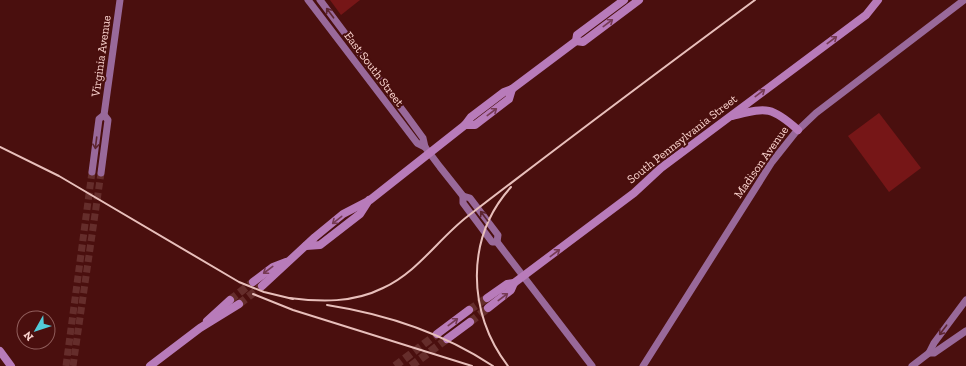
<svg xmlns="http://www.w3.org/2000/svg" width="966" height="366" font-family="'Zilla Slab',serif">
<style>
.green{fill:#761617}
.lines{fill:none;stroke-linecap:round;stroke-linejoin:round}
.secondary-tunnel{stroke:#652d2b;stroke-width:7;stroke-dasharray:7 3.5;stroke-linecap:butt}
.primary-tunnel{stroke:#652d2b;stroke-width:8;stroke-dasharray:8 4;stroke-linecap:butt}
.secondary{stroke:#99699a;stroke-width:7}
.primary{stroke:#b87bba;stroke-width:8}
.rail{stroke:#e8bfbb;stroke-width:2}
.oneway{stroke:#5e2631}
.oneway2{stroke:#763a53}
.labels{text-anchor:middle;stroke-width:4;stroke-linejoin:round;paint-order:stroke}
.street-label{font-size:12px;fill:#fcd5d0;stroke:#4a0f0e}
</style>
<rect width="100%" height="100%" fill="#4a0f0e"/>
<g class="green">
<polygon points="330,0 360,0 341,15"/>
<polygon points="879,113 921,168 889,192 848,136"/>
</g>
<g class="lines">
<g class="secondary-tunnel">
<polyline points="66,366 92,172"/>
<polyline points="73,366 101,173"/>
</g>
<g class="primary-tunnel">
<polyline points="230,300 253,282"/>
<polyline points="239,304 262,286"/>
<polyline points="469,310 487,298"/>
<polyline points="470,322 488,308"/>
<polyline points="395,366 437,334"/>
<polyline points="411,366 447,339"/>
</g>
<g class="secondary">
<polyline points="308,0 417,143 425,147"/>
<polyline points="320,0 407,116 423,138 425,147 440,167 463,196 470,198 498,235 497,242"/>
<polyline points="92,172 99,119 104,115 120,0"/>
<polyline points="101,173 108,120 104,115"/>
<polyline points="463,196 463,203 492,242 497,242 592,366"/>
<polyline points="929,353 934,343 966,300"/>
<polyline points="643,366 772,162 795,133 816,113 964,0"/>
<polyline points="912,366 929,353 934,353 966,331"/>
</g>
<g class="primary">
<polyline points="576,41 583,42 639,0"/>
<path d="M 732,116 C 766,108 770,105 798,130"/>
<polyline points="465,125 475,125 509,99 512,89"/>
<polyline points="306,246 320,245 360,214 369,200"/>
<polyline points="253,282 273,267 286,262"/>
<polyline points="262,286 315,237 343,214 370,200 465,125 471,117 504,92 512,89 576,41 577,35 624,0"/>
<polyline points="487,298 507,284 514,283"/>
<polyline points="488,308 511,290 514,283 634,193 661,168 866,15 878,0"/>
<polyline points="207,321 230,300"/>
<polyline points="437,334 469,310"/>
<polyline points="447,339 470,322"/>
<polyline points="0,351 11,366"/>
<polyline points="150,366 200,328 239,304"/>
</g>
<g class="rail">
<polyline points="0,147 59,176 239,282 264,292 293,299"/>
<polyline points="253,294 293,310 472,366"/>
<path d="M 289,298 C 321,302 353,303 383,288 C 418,272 438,239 468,216 C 563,143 659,71 755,0"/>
<path d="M 327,305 C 385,314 443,333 493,366"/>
<path d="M 508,366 C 467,313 465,238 511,187"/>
</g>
</g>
<defs><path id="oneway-shaft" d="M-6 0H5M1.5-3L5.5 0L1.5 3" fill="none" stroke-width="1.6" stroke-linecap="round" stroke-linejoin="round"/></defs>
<g class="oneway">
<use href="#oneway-shaft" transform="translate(330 13) rotate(-127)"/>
<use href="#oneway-shaft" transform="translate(96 143) rotate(97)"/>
<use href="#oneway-shaft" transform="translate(484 216) rotate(-127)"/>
<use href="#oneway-shaft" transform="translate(943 330) rotate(127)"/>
</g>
<g class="oneway2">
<use href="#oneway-shaft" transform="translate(608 23) rotate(-37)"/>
<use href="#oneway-shaft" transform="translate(832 40) rotate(-37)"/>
<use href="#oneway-shaft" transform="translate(760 93) rotate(-37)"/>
<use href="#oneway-shaft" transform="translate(492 112) rotate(-37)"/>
<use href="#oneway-shaft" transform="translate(337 220) rotate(142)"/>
<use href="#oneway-shaft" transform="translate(555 253) rotate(-37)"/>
<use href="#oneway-shaft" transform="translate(268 270) rotate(143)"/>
<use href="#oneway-shaft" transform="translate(503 297) rotate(-37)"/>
<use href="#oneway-shaft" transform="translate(453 322) rotate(-37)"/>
</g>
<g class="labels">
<g class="street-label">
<text transform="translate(101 56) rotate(-82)" y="4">Virginia Avenue</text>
<text transform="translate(374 69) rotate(53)" y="4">East South Street</text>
<text transform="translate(682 139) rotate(-38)" y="4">South Pennsylvania Street</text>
<text transform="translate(761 162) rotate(-55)" y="4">Madison Avenue</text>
</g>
</g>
<g transform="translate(36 330) rotate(231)"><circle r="19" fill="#4a0f0e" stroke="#915e5c"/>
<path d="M0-3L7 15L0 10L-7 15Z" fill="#52cbd9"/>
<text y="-6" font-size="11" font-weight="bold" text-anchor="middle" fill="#fcd5d0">N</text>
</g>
</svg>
